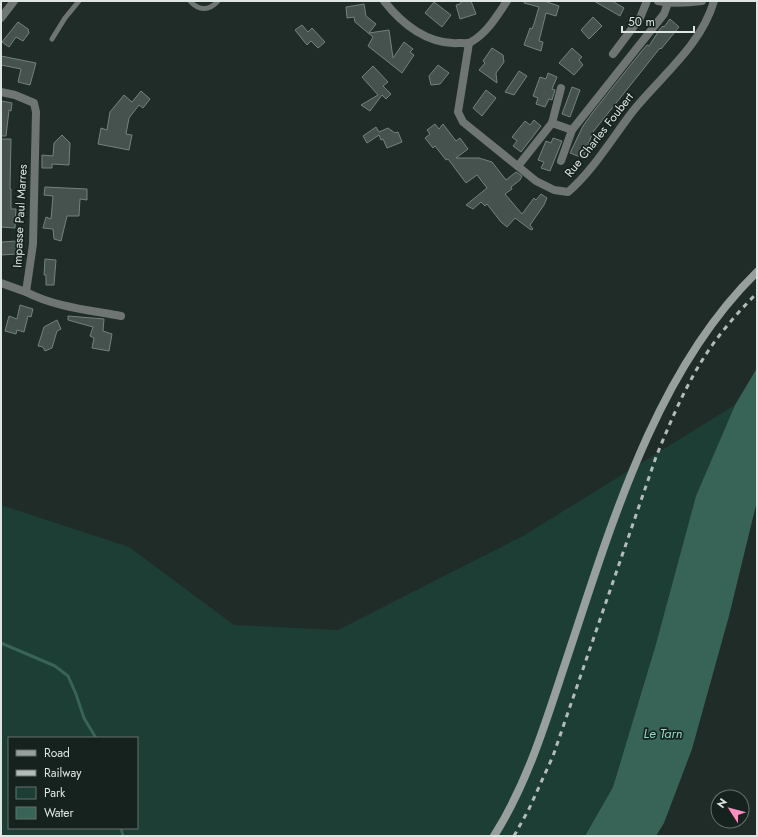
<svg xmlns="http://www.w3.org/2000/svg" width="758" height="837" font-family="Jost,sans-serif">
<style>
.green{fill:#1d3e35;fill-rule:evenodd}
.water{fill:#386357}
.lines{fill:none;stroke-linecap:round;stroke-linejoin:round}
.stream{stroke:#386357;stroke-width:3}
.building{fill:#45524e;stroke:#74827d}
.lane{stroke:#6f7573;stroke-width:5}
.street{stroke:#6f7573;stroke-width:8}
.secondary{stroke:#97a09d;stroke-width:8}
.rail{stroke:#b4bcba;stroke-width:3;stroke-dasharray:5 5;stroke-linecap:butt}
.labels{text-anchor:middle;stroke-width:3.5;stroke-linejoin:round;paint-order:stroke}
.street-label{font-size:12px;fill:#dee5e3;stroke:#16221e}
.water-label{font-size:13px;font-style:italic;fill:#92ddc7;stroke:#16221e}
</style>
<rect width="100%" height="100%" fill="#202c28"/>
<path class="green" d="M 735,405 L 696,497 L 656,644 L 613,787 L 585,836 L 1,836 L 1,505 L 129,547 L 234,625 L 338,630 L 523,536 ZM 9,738 L 137,738 L 137,828 L 9,828 Z"/>
<polygon class="water" points="757,368 757,501 729,616 692,749 664,823 656,836 585,836 613,787 656,644 696,496 735,405"/>
<g class="lines">
<g class="stream">
<polyline points="1,643 55,666 68,676 76,694 84,718 96,738"/>
<polyline points="121,828 123,836"/>
</g>
</g>
<g class="building">
<polygon points="462,1 471,1 476,14 460,19 456,5 460,4"/>
<polygon points="525,1 544,1 559,6 556,16 546,13 539,41 543,42 541,51 524,45 530,28 532,29 534,24 539,7 524,3"/>
<polygon points="594,1 612,1 624,8 620,16"/>
<polygon points="434,2 451,15 442,27 425,13"/>
<polygon points="364,4 366,16 376,24 369,33 389,30 393,58 404,42 413,49 410,52 414,55 402,73 368,46 373,37 355,22 354,17 347,18 346,7"/>
<polygon points="593,17 602,26 589,39 581,30"/>
<polygon points="670,19 679,27 661,49 660,48 593,132 583,158 570,153 583,126 593,112 641,52 647,45 649,46 660,29 663,26 664,27"/>
<polygon points="18,22 28,29 29,33 23,41 16,37 9,47 2,42"/>
<polygon points="302,25 308,32 312,28 325,42 318,48 311,41 307,45 295,30"/>
<polygon points="492,48 503,55 504,62 496,73 497,83 479,70 485,63 483,61"/>
<polygon points="572,48 582,57 579,60 583,65 574,75 559,63"/>
<polygon points="1,56 36,63 30,85 18,82 21,69 1,65"/>
<polygon points="438,65 449,73 440,84 431,85 429,76"/>
<polygon points="373,66 388,82 383,86 391,94 386,99 382,95 370,111 361,105 378,95 362,77"/>
<polygon points="519,71 527,76 514,95 505,92"/>
<polygon points="548,73 557,77 552,89 555,90 552,100 549,99 545,107 536,104 538,98 533,96 540,77 546,79"/>
<polygon points="572,87 580,90 570,117 562,114"/>
<polygon points="486,90 496,98 482,116 473,108"/>
<polygon points="141,91 150,99 143,108 139,105 129,118 126,134 132,135 129,150 98,144 101,128 107,130 110,112 124,95 132,102"/>
<polygon points="1,101 12,103 11,111 9,110 6,136 1,136"/>
<polygon points="534,120 541,126 521,152 513,146 517,141 512,137 525,121 530,125"/>
<polygon points="435,124 439,129 443,124 456,141 460,138 468,149 456,158 479,158 492,162 506,180 516,172 522,176 520,180 511,187 512,189 505,194 522,214 534,198 536,200 541,194 547,198 544,205 530,225 533,229 531,230 515,218 507,227 501,222 487,204 485,206 481,202 473,209 466,205 487,188 477,175 466,183 448,159 446,160 435,146 433,148 425,138 430,134 427,130"/>
<polygon points="376,127 379,132 388,128 395,133 398,132 402,142 387,148 383,139 381,140 379,135 367,143 363,136"/>
<polygon points="62,135 70,143 69,165 52,164 52,168 42,168 42,155 53,156 54,143"/>
<polygon points="553,138 562,141 550,171 541,168 544,162 538,160 546,141 551,143"/>
<polygon points="1,139 11,139 10,189 11,189 11,209 16,209 15,228 1,227"/>
<polygon points="45,187 87,189 87,200 80,199 79,216 67,216 61,241 54,239 53,229 43,228 46,217 51,219 53,196 44,195"/>
<polygon points="17,241 17,254 1,255 1,242"/>
<polygon points="45,259 56,260 54,285 46,285 46,275 44,275"/>
<polygon points="20,305 33,309 31,317 28,316 24,332 17,330 16,334 5,331 9,316 17,319"/>
<polygon points="68,316 104,319 103,331 112,334 109,351 92,348 94,338 90,336 93,327 68,320"/>
<polygon points="57,320 61,329 57,331 52,348 45,351 43,347 38,346 44,327"/>
</g>
<g class="lines">
<g class="lane">
<path d="M 190,1 C 199,11 209,11 218,1"/>
<polyline points="52,39 65,18 79,1"/>
</g>
<g class="street">
<path d="M 384,1 C 402,24 428,45 459,43 C 462,43 467,44 471,42 C 487,33 497,16 507,1"/>
<path d="M 658,1 C 673,4 687,3 702,1"/>
<polyline points="1,18 14,1"/>
<path d="M 469,43 L 458,112 L 463,122 L 536,181 L 554,190 L 568,192 C 592,172 613,137 633,111 C 661,76 701,46 714,1"/>
<polyline points="613,54 640,18 647,1"/>
<path d="M 1,92 L 15,95 L 34,103 L 36,112 L 33,244 L 26,292 C 55,307 89,310 121,316"/>
<polyline points="552,123 572,130 561,161"/>
<polyline points="572,130 664,14 668,3"/>
<polyline points="518,166 552,123 561,88"/>
<polyline points="1,283 26,292"/>
</g>
<path class="secondary" d="M 494,836 C 525,787 543,731 561,676 C 607,540 651,375 757,272"/>
<path class="rail" d="M 514,836 L 529,809 L 553,756 L 656,457 C 672,418 688,379 713,344 C 726,326 741,309 757,293"/>
</g>
<g class="labels">
<g class="street-label">
<text transform="translate(599 135) rotate(-52)" y="4">Rue Charles Foubert</text>
<text transform="translate(20 216) rotate(-87)" y="4">Impasse Paul Marres</text>
</g>
<g class="water-label">
<text x="663" y="738">Le Tarn</text>
</g>
</g>
<rect width="758" height="837" fill="none" stroke="#dee5e3" stroke-width="4"/>
<rect x="8" y="737" width="130" height="92" fill="#16221e" stroke="#66706d"/>
<rect x="16" y="750" width="20" height="6" fill="#97a09d" stroke="#66706d"/>
<text x="44" y="757" font-size="12" fill="#dee5e3">Road</text>
<rect x="16" y="770" width="20" height="6" fill="#b4bcba" stroke="#66706d"/>
<text x="44" y="777" font-size="12" fill="#dee5e3">Railway</text>
<rect x="16" y="787" width="20" height="12" fill="#1d3e35" stroke="#66706d"/>
<text x="44" y="797" font-size="12" fill="#dee5e3">Park</text>
<rect x="16" y="807" width="20" height="12" fill="#386357" stroke="#66706d"/>
<text x="44" y="817" font-size="12" fill="#dee5e3">Water</text>
<g transform="translate(730 809) rotate(306)"><circle r="19" fill="#16221e" stroke="#66706d"/>
<path d="M0-3L7 15L0 10L-7 15Z" fill="#fd8ebf"/>
<text y="-6" font-size="11" font-weight="bold" text-anchor="middle" fill="#dee5e3">N</text>
</g>
<path d="M622 26v6h72v-6" fill="none" stroke="#dee5e3" stroke-width="2"/>
<text x="628" y="26" font-size="12" fill="#dee5e3" stroke="#16221e" stroke-width="3" paint-order="stroke">50 m</text>
</svg>
